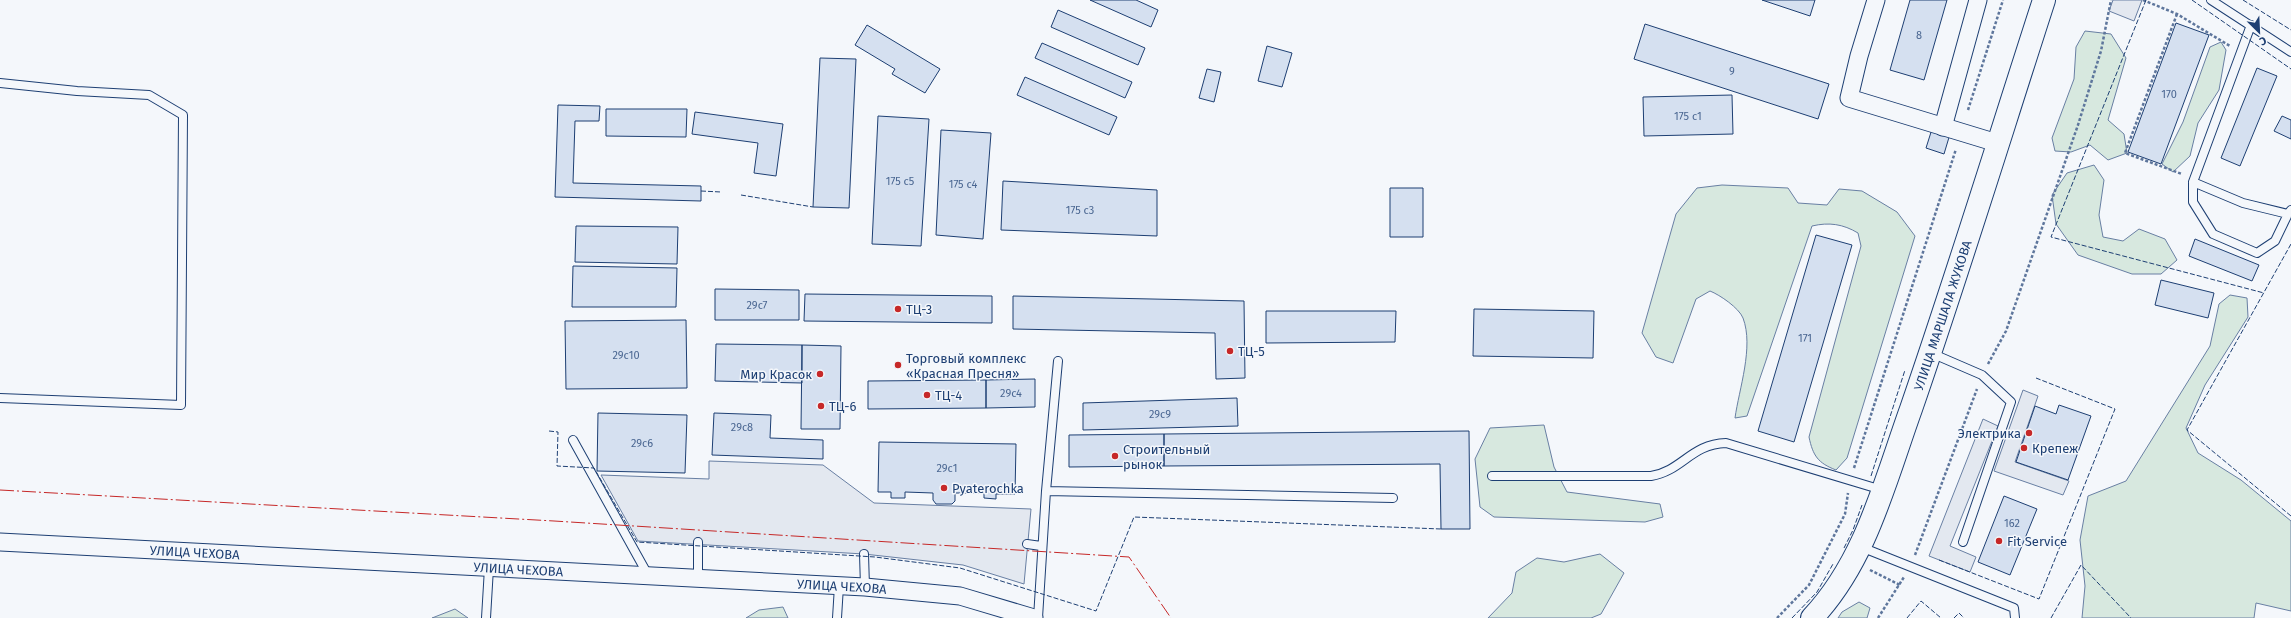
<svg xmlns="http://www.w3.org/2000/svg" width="2291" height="618" viewBox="0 0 2291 618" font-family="'Fira Sans',sans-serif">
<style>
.green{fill:#d7e8df;stroke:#687fa3}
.parking{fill:#e3e8f0;stroke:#687fa3}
.building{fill:#d5e0f0;stroke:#1d3f73}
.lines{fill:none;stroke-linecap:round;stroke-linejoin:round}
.service-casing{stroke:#1d3f73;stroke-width:10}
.minor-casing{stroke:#1d3f73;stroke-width:19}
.secondary-casing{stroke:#1d3f73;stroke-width:24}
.path{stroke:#5e769c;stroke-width:2.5;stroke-dasharray:3 2;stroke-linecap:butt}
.service{stroke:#f4f7fb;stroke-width:8}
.minor{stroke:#f4f7fb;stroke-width:17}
.secondary{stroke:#f4f7fb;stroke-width:22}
.fence{stroke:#1d3f73;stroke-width:1;stroke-dasharray:5 2;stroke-linecap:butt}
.power{stroke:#c62828;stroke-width:1;stroke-dasharray:14 3 2 3;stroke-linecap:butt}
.poi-dot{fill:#c62828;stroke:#f4f7fb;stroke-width:1.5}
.labels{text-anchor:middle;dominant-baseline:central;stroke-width:3;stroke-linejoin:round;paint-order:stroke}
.number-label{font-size:11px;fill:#4b6792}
.poi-label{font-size:13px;fill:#1d3f73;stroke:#f4f7fb;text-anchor:start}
.street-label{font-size:13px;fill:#1d3f73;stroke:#f4f7fb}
</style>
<rect width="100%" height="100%" fill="#f4f7fb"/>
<path class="green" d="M 2085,31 L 2111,34 L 2126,58 L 2108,120 L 2124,134 L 2127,153 L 2108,160 L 2090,145 L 2071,152 L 2055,151 L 2052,138 L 2074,79 L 2076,47 Z
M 2221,42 L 2226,50 L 2219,90 L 2198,123 L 2190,156 L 2173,172 L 2162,164 L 2183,122 L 2210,47 Z
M 2094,165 L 2104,180 L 2099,215 L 2103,237 L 2123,241 L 2139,229 L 2165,239 L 2177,260 L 2161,274 L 2132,274 L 2078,255 L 2056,224 L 2052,195 L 2067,173 Z
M 1722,185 L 1788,188 L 1798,203 L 1827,205 L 1839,189 L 1862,191 L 1897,212 L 1915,236 L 1847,458 L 1836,470 C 1818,463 1813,456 1809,437 L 1861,246 L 1858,233 C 1843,224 1829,222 1812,226 L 1747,416 L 1735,418 C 1739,389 1754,347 1743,318 C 1739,308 1720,295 1710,291 L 1696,299 L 1673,363 L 1656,357 L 1642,333 L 1676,214 L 1697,188 Z
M 2230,295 L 2247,298 L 2248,317 L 2205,385 L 2186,428 L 2198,453 L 2241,480 L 2291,521 L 2291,611 L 2256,603 L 2254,618 L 2082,618 L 2085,586 L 2080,540 L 2088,496 L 2126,481 L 2210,346 L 2219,304 Z
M 1544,425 L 1554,467 L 1567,492 L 1660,504 L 1663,517 L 1645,522 L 1494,517 L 1480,507 L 1475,459 L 1490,428 Z
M 1600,554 L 1624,573 L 1601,614 L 1591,618 L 1488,618 L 1512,593 L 1516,572 L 1537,558 L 1564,562 Z
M 1859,602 L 1870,608 L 1867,618 L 1838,618 L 1842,612 Z
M 783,607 L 788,618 L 746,618 L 759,610 Z
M 455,609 L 468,618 L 432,618 Z"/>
<path class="parking" d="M 2113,0 L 2142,0 L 2134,21 L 2109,11 Z
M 2023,390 L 2038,396 L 2015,462 L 2069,481 L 2063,495 L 1994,471 Z
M 1983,419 L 1998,426 L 1950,546 L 1976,557 L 1970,572 L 1929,556 Z
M 709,461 L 823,465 L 874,503 L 1031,509 L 1024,584 L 963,565 L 864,554 L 638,541 L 601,475 L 709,479 Z"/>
<path class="building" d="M 1090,0 L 1136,0 L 1158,10 L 1151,27 Z
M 1762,0 L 1815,0 L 1810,16 Z
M 1910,0 L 1947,0 L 1924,80 L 1890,70 Z
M 1058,10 L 1145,48 L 1138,65 L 1051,27 Z
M 2176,23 L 2209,35 L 2161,164 L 2128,152 Z
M 1645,24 L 1829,84 L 1818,119 L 1634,59 Z
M 867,25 L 940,69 L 925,93 L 892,74 L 895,69 L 855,45 Z
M 1042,43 L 1132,82 L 1125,98 L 1035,58 Z
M 1267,46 L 1292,53 L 1282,87 L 1258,81 Z
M 820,58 L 856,59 L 849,208 L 813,207 Z
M 2257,68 L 2277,76 L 2240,166 L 2221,158 Z
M 1207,69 L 1221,72 L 1214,102 L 1199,98 Z
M 1025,77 L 1117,117 L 1109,135 L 1017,95 Z
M 1732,95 L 1733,134 L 1644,136 L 1643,97 Z
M 558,105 L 600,106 L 599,121 L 575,121 L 573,183 L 701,186 L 701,201 L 555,197 Z
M 606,109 L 687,109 L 686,137 L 606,136 Z
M 695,112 L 783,124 L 776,176 L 754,173 L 758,143 L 692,134 Z
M 878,116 L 929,119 L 921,246 L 872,244 Z
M 2282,116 L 2291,120 L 2291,139 L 2274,131 Z
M 1932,129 L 1950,134 L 1944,154 L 1926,148 Z
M 941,130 L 991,133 L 983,239 L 936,235 Z
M 1003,181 L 1157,190 L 1157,236 L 1001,230 Z
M 1390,188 L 1423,188 L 1423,237 L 1390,237 Z
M 576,226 L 678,227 L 677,264 L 575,262 Z
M 1816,235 L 1852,245 L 1794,442 L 1758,431 Z
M 2195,239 L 2259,265 L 2252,281 L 2189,256 Z
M 573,266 L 677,268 L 676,307 L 572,307 Z
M 2161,280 L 2214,293 L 2208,318 L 2155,305 Z
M 715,289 L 799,290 L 799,320 L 715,320 Z
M 805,294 L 992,296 L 992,323 L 804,321 Z
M 1013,296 L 1244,301 L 1245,378 L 1216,379 L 1215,333 L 1013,329 Z
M 1474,309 L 1594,311 L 1593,358 L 1473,356 Z
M 1266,311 L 1396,311 L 1395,342 L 1266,343 Z
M 686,320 L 687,388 L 566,389 L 565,321 Z
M 716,344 L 802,345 L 802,383 L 715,381 Z
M 802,345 L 841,346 L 840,429 L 801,429 Z
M 1035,379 L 1035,407 L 986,408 L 986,380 Z
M 986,380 L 986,408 L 868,409 L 868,381 Z
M 1237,398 L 1238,426 L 1083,430 L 1083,403 Z
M 2059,405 L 2091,416 L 2068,480 L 2016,462 L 2035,406 L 2056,414 Z
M 598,413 L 687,415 L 685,473 L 597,471 Z
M 714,413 L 771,415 L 770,438 L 823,440 L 823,459 L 712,455 Z
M 1469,431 L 1470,529 L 1441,529 L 1440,464 L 1164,466 L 1164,434 Z
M 1164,434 L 1164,466 L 1069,467 L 1069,435 Z
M 879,442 L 1016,444 L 1015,494 L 996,494 L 996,499 L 984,498 L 984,493 L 955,493 L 955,501 L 952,504 L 936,504 L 933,500 L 933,493 L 905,492 L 905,498 L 891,498 L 891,492 L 878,492 Z
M 2004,496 L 2037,509 L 2010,575 L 1978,562 Z"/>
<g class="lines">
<g class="service-casing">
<path id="service" d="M 2211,0 L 2291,52
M 2251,25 L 2193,182 L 2243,203 L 2288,214 L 2291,210
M 0,83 L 77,91 L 149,95 L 183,115 L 181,405 L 0,398
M 2193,182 L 2193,202 L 2213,234 L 2257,253 L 2275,241 L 2288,214
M 1931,353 L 1982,375 L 2011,402 L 1963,542
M 573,440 L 648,575
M 1492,476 L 1651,476 C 1682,471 1691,444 1726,443 L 1882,490
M 1046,491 L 1058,361
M 1027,544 L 1041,546
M 1861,547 L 2014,608 L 2015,618
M 864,554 L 865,587
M 698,578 L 698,542
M 486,618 L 489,568
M 837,618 L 839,586
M 1038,618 L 1046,491 L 1393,498"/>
</g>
<g class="minor-casing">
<g id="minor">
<path d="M 1876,0 L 1859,56 L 1849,98 L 1997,143"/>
<path d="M 1943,127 L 1978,0"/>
<path id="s1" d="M 0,542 L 865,587 L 960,596 L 1034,618"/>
</g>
</g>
<g class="secondary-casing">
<g id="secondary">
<path id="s2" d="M 1812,618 C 1866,561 1885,481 1911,409 C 1958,273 2000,136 2044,0"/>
</g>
</g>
<path class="path" d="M 2143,0 L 2177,14 L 2230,46
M 2177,14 L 2125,153 L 2182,174
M 1968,110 L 2003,0
M 1988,364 L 2006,331 L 2078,125 L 2101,51 L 2111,0
M 1854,468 L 1956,149
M 1915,555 L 1977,389
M 1870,570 L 1900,585
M 1777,618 L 1809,585 L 1845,514 L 1848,493
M 1878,618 L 1904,577"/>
<use href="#service" class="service"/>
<use href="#minor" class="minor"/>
<use href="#secondary" class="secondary"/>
<path class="fence" d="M 2146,0 L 2051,237 L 2264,293
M 2192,0 L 2291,69
M 2243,0 L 2291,30
M 701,191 L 721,192
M 741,195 L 813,207
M 2291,244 L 2187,430 L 2291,516
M 549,431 L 558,432 L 557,466 L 594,468 L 637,542 L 875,557 L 960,568 L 1096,611 L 1134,517 L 1441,529
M 1871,476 L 1905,370
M 1844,548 L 1853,530 L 1862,505
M 1939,560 L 2039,599 L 2115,409 L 2036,378
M 1792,618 L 1817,592 L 1833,564
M 1907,618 L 1921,601 L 1941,618
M 1954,618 L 1959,613 L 1964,618
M 2051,618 L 2081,565 L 2131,618"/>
<path class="power" d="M 0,490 L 554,521 L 1129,557 L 1171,618"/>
</g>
<g class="poi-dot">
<circle cx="898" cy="309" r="4"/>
<circle cx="1230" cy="351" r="4"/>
<circle cx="898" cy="365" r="4"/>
<circle cx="820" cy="374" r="4"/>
<circle cx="927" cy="395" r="4"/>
<circle cx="821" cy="406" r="4"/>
<circle cx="2029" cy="433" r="4"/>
<circle cx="2024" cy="448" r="4"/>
<circle cx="1115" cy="456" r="4"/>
<circle cx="944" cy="488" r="4"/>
<circle cx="1999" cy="541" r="4"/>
</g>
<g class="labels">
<g class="number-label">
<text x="1919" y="35">8</text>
<text x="1732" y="71">9</text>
<text x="2169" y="94">170</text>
<text x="1688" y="116">175 с1</text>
<text x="900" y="181">175 с5</text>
<text x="963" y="184">175 с4</text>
<text x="1080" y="210">175 с3</text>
<text x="757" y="305">29с7</text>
<text x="1805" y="338">171</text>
<text x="626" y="355">29с10</text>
<text x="1011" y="393">29с4</text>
<text x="1160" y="414">29с9</text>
<text x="742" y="427">29с8</text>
<text x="642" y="443">29с6</text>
<text x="947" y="468">29с1</text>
<text x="2012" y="523">162</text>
</g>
<g class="poi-label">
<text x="906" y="309">ТЦ-3</text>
<text x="1238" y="351">ТЦ-5</text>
<text x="906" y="358">Торговый комплекс<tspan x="906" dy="15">«Красная Пресня»</tspan></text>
<text x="812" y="374" text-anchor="end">Мир Красок</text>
<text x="935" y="395">ТЦ-4</text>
<text x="829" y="406">ТЦ-6</text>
<text x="2021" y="433" text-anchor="end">Электрика</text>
<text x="2032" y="448">Крепеж</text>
<text x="1123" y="449">Строительный<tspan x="1123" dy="15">рынок</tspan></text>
<text x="952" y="488">Pyaterochka</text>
<text x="2007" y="541">Fit Service</text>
</g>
<g class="street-label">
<text stroke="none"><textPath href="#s2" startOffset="332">УЛИЦА МАРШАЛА ЖУКОВА</textPath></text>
<text stroke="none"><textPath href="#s1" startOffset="195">УЛИЦА ЧЕХОВА</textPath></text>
<text stroke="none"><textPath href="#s1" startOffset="519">УЛИЦА ЧЕХОВА</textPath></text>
<text stroke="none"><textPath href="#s1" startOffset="843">УЛИЦА ЧЕХОВА</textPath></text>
</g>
</g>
<g transform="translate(2259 32) rotate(156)" stroke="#f4f7fb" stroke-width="3" paint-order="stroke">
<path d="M0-3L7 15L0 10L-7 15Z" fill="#1d3f73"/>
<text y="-6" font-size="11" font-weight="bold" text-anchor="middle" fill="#1d3f73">С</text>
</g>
</svg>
